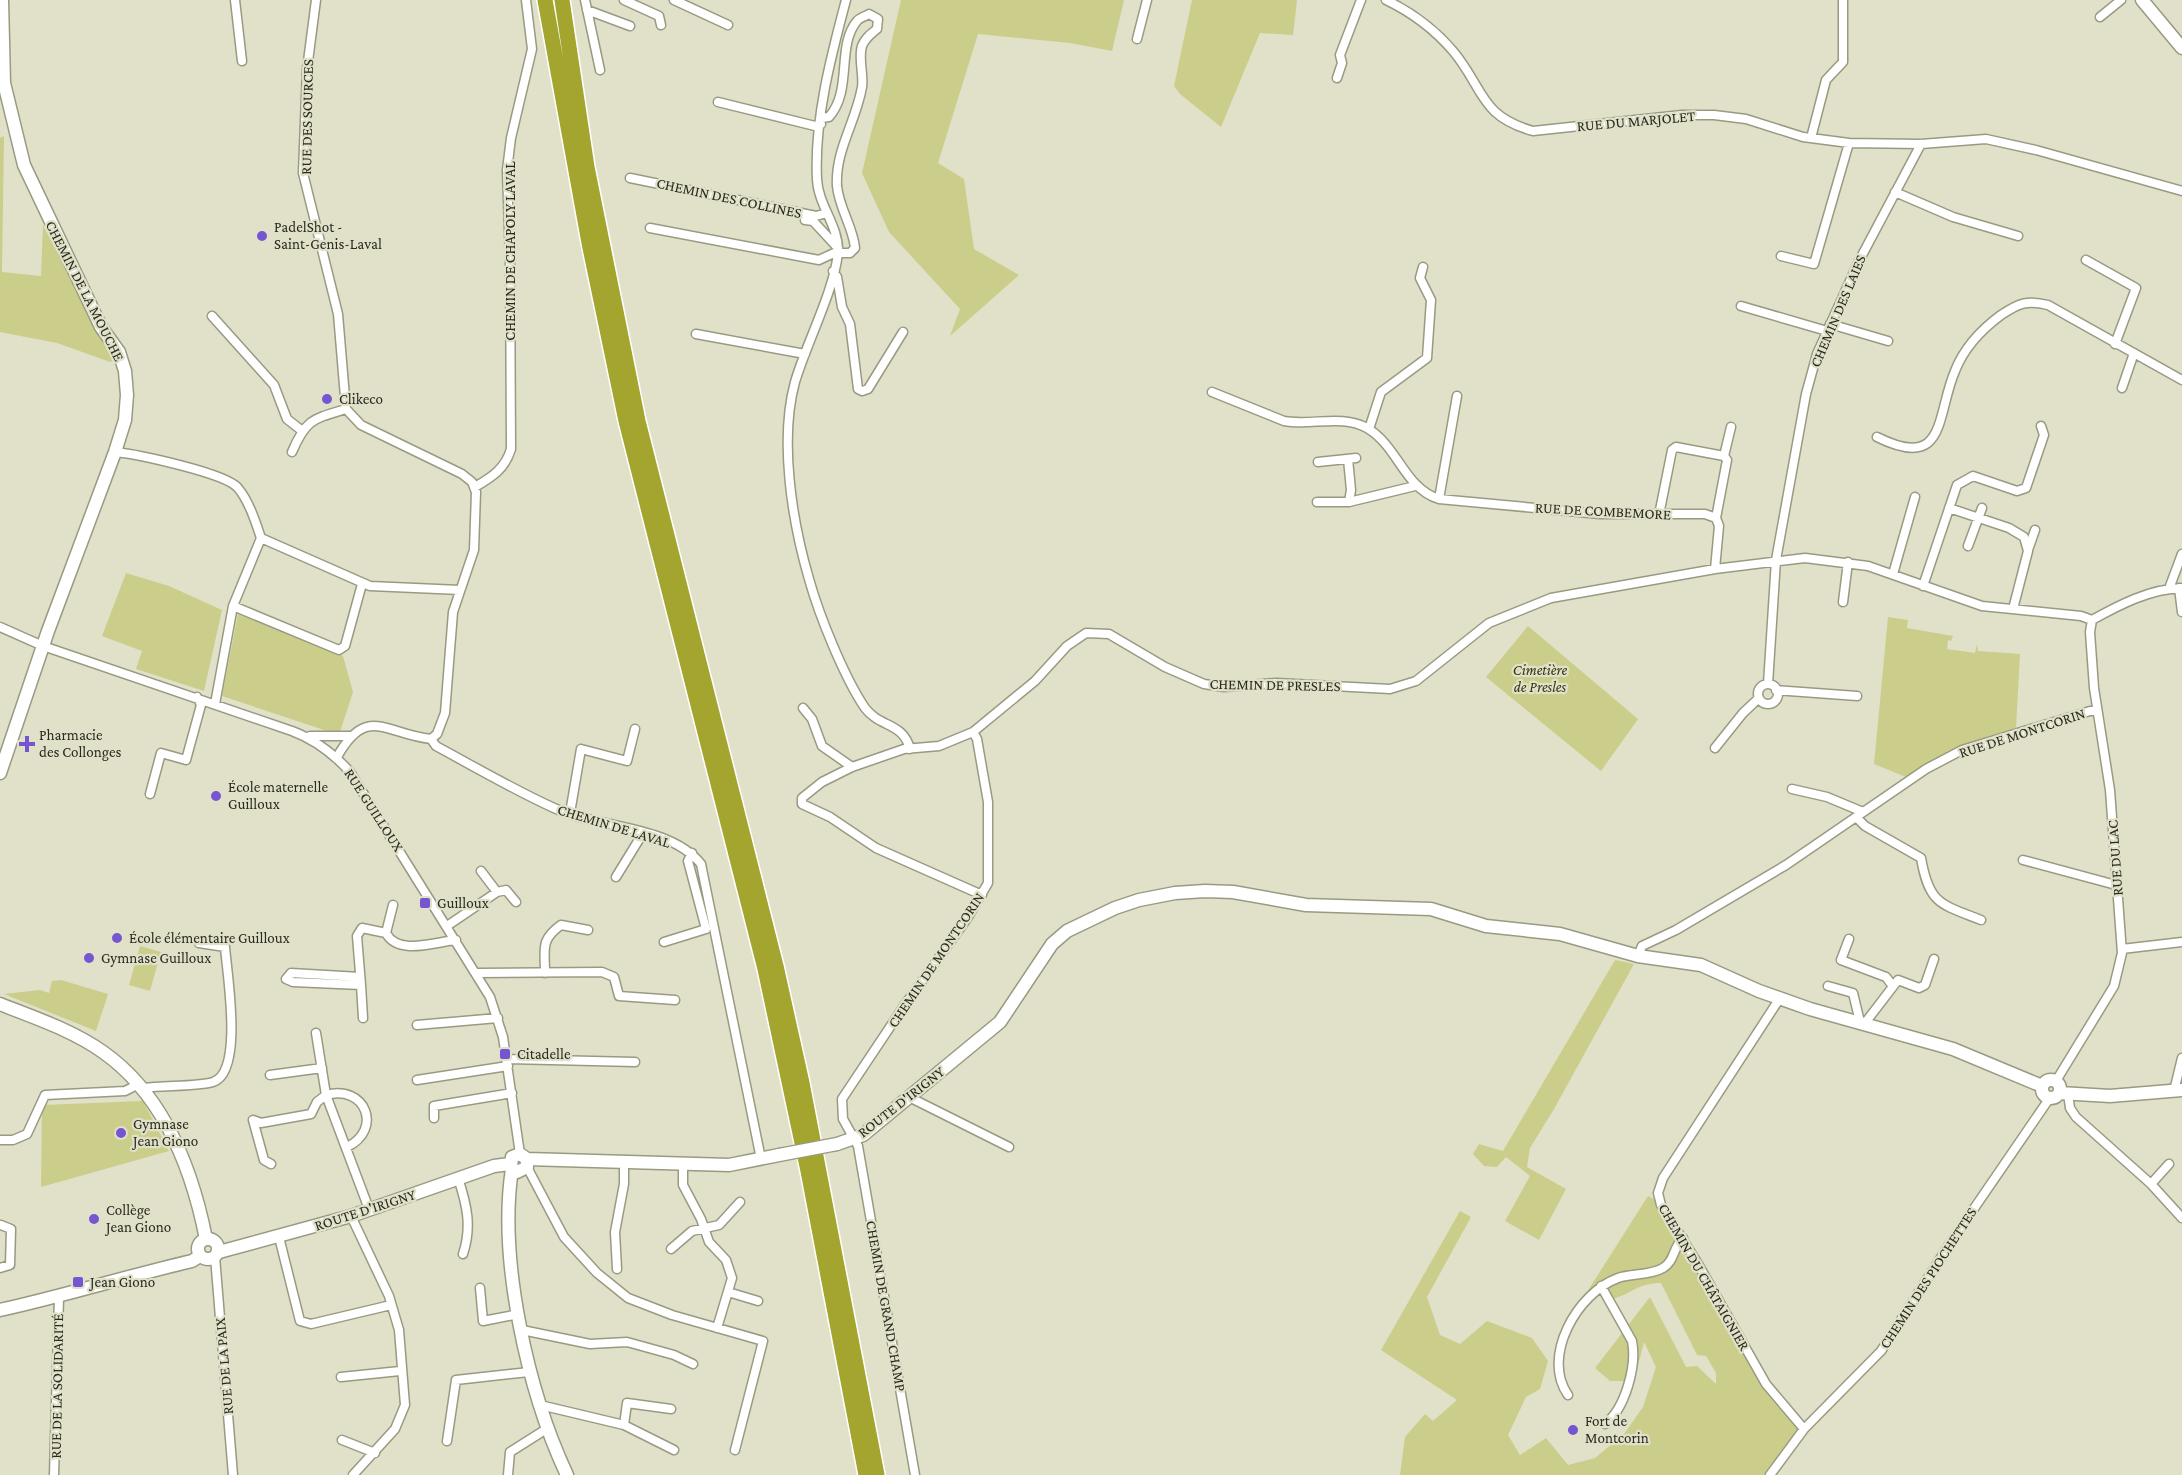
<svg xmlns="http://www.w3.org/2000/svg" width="2182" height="1475" viewBox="0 0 2182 1475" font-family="'Crimson Pro',serif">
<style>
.green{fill:#cbce8a}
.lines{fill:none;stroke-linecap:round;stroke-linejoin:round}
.street-casing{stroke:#999a82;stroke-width:11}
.secondary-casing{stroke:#999a82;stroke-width:15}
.highway-casing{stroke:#fff;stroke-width:18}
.street{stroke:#fff;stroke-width:8}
.secondary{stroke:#fff;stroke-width:12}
.highway{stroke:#a3a52e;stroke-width:15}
.secondary-bridge-casing{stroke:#999a82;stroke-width:15;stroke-linecap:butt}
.secondary-bridge{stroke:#fff;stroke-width:12}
.poi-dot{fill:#7656d0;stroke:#e0e1c8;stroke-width:2}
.labels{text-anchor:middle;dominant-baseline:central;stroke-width:4.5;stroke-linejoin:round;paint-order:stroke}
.street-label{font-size:15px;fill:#28291f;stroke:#e0e1c8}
.poi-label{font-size:15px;fill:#28291f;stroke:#e0e1c8;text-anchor:start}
.park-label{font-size:15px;font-style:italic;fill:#33340f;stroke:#e0e1c8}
</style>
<rect width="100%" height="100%" fill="#e0e1c8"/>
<path class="green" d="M 901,0 L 1124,0 L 1112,51 L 1070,43 L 978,34 L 938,163 L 964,179 L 974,249 L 1019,275 L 950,336 L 960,309 L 889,232 L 862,173 Z
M 1192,0 L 1297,0 L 1293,35 L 1260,33 L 1221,127 L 1180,94 L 1174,86 Z
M 4,136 L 2,272 L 41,276 L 43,225 L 114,360 L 110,362 L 57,343 L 0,332 L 0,138 Z
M 126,573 L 169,586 L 222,610 L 204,691 L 136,669 L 142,651 L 102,636 Z
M 238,614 L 343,656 L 353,692 L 339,735 L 222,696 Z
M 1888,617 L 1908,620 L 1907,628 L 1953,636 L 1951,641 L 1948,640 L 1947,649 L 1975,653 L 1977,644 L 1978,651 L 2020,654 L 2016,728 C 1973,740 1943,751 1906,777 L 1874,764 Z
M 1528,626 L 1638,719 L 1601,771 L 1486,677 Z
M 140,946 L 161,952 L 150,991 L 129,985 Z
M 1615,960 L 1634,964 L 1554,1109 L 1530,1148 L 1527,1167 L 1566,1189 L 1539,1240 L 1505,1221 L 1530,1176 L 1506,1157 L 1497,1167 L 1484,1166 L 1473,1154 L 1479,1144 L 1503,1151 Z
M 61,980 L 108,994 L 96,1031 L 4,994 L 40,990 L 49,993 L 52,981 Z
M 143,1101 L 169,1151 L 41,1187 L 42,1105 Z
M 1648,1196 L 1654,1199 L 1762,1385 L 1799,1430 L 1767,1475 L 1400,1475 L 1405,1437 L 1425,1414 L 1433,1421 L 1457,1400 L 1381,1350 L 1460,1211 L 1471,1217 L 1427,1297 L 1440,1335 L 1460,1344 L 1487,1321 L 1532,1338 L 1548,1361 L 1540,1389 L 1526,1397 L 1508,1435 L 1520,1455 L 1546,1438 L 1568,1465 L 1595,1458 L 1624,1434 L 1643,1407 L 1656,1367 L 1644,1342 L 1634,1381 L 1610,1381 L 1595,1368 L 1650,1297 L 1686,1367 L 1697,1366 L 1716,1384 L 1716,1373 L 1706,1356 L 1697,1355 L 1661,1283 C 1638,1283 1633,1293 1613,1299 L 1601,1283 L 1582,1300 Z"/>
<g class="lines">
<g class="street-casing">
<path id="street" d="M 235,0 L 242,61
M 316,0 L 307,69 L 303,173 L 338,314 L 346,409 L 361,425 L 462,474 L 472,482 L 476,492 L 474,550 L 453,612 L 445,713 L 437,734 L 431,739
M 585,0 L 600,70
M 624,0 L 659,16 L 661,25
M 674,0 L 728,25
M 846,0 C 831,56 814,121 817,179 C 818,205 839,226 838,252 C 835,289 806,344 795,382 C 779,440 792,521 809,579 C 819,615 844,677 865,708 C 880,728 903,722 910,749
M 1386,0 C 1411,12 1435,30 1453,51 C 1484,88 1479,116 1533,131 L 1682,115 L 1714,115 L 1746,119 L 1803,137 L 1849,143 L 1921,144 L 1986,139 L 2036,150 L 2182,191
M 587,10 L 630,26
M 2100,17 L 2121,0
M 1137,39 L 1147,0
M 1337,78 L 1342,63 L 1340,55 L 1361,0
M 718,102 L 815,126 L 821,124
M 1811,138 L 1826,80 L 1843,62 L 1843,0
M 630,178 L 816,216 L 827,213
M 1895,192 L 1953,217 L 2018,236
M 805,220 L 813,221 L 838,248
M 650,228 L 819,260 L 834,253 L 850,253 L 855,248 C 853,227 839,208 837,186 C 835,150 856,122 862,87 C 864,74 858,58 862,46 C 865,38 871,34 877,29 L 878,19 L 869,14 C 866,16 859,18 857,21 C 836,46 853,90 829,117 L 822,118
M 1781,256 L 1814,264 L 1849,143
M 2086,260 L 2136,288 L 2115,344
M 833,271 L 837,277 L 842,307 L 850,324 L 858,389 L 862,391 L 868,389 L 903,332
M 1741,306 L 1827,331
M 212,316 L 274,385 L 287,419 L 301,430
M 1830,324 L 1888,341
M 696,334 L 805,354
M 2122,388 L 2134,353
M 1212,392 L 1284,421 C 1311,426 1342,414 1367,428 C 1398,446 1404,488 1439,499 L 1600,514 L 1705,514 L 1716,518 L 1719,526 L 1715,569
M 1369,429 L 1381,392 L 1427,358 L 1431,300 L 1420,278 L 1423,267
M 1877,437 C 1947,472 1936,415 1955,371 C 1964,348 1982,329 2001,315 C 2019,303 2027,300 2048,305 L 2182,380
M 115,452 C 136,454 226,473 238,488 C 249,501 256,523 261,538 L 370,586 L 460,590
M 292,452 C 306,419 313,419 346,409
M 1724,456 L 1731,427
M 1348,459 L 1351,490 L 1349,502
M 1318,462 L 1356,458
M 475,487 C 492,477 505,469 511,449 L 510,262 L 507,170 L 511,138 L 532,49 L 526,0
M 1439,499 L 1457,396
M 1317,502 L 1349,502 L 1415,486
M 1949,508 L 2009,528 L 2024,537 L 2028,551 L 2013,609
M 1659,515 L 1672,450 L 1676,447 L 1724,456 L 1727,460 L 1716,518
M 1968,546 L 1982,508
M 2028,550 L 2035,530
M 1893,574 L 1915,497
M 1923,586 L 1957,485 L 1973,476 L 2017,491 L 2026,488 L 2044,435 L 2041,426
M 2170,586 L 2182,554
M 2179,588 L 2182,612
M 1843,602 L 1848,562
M 233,606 L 339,650 L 345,646 L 362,584
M 2092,620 C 2121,604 2150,589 2182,588
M 0,627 L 43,646 L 292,731 C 316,740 333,753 350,772 L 490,997 L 503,1037 L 520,1154
M 1768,684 L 1776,560 L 1806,394 L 1817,354 L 1859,261 L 1921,144
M1758 694a10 10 0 1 1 20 0a10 10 0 1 1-20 0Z
M 1776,690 L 1857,696
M 215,704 L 233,606 L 261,538
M 803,708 L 812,719 L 822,746 L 852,767
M 310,736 L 351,736
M 1715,748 L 1743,713 L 1759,698
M 337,757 C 367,704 385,734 431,739 L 436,746 C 475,767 514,790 554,808 C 597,828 670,825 701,864 L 761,1159
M 1792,789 L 1827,797 L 1863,812
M 150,794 L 161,753 L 186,760 L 201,705 L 197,697
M 570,813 L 581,749 L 627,761 L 635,729
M 1856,817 L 1865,826 L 1921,858 C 1929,904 1940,904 1981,920
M 2023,860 L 2116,885
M 481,871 L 497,892
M 616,877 L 643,833
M 982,895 L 876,848 L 830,817 L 802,804 L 802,798 L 822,782 L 852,767 L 904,749 L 939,746 L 973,732 L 1035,681 L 1067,646 L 1086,633 L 1109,634 L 1165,667 L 1204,684 L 1224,687 L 1276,683 L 1390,689 L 1416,681 L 1489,623 L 1551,598 L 1715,569 L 1805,558 L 1868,566 L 1982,606 L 2081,616 L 2092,620
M 447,926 L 497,892 L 506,890 L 516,902
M 386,933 L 393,905
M 1849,939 L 1841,960 L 1886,977 L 1892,985
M 664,942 L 706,929 L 688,861 L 692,853
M 2122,949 L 2182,942
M 1638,956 L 1642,946 L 1676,930 L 1786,865 L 1926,769 L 1962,750 L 2090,711 L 2097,711
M 477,973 L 602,972 L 614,977 L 619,996 L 675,1000
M 545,973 C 545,949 540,940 561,925 L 588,930
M 360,977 L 291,973 L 286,979 L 293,982 L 361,985 L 357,936 L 362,928 L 386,933 C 398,956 435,942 456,940
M 361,985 L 363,1018
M 1828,986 L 1853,993 L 1860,1022
M 1780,998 L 1663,1178 L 1658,1193 L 1661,1205 L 1698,1264 L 1766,1384 L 1804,1429
M 1865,1023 L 1898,980 L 1919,988 L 1925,985 L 1934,959
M 417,1025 L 498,1018
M 316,1033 L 326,1095 C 366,1084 383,1130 347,1147
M 507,1059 L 635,1062
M 270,1075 L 322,1068
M 417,1080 L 508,1066
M 2056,1081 L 2114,986 L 2122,953 L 2110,790 L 2094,688 L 2090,632 L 2092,620
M 144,1088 C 163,1085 196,1087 213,1082 C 244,1072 227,974 225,947 L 199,943
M 2174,1091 L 2182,1058
M 2068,1094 L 2070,1108 L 2076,1117 L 2151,1184 L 2182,1218
M 909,1097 L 1009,1147
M 434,1118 L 434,1106 L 512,1093
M 0,1140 L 13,1140 L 27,1134 L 45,1095 L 125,1091 L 139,1084
M 271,1164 L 264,1160 L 253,1120 L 261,1123 L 311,1114 L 317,1102 L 326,1095 L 369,1209
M 683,1164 L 683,1185 L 701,1219 L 709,1242 L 726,1260 L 732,1278 L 717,1328
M 527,1167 L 564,1237 L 597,1273 L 628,1298 L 672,1315 L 763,1341 L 735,1450
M 458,1178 C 467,1205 472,1227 463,1254
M 2151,1184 L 2169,1164
M 351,1216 L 389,1296 L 399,1330 L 405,1405 L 395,1429 L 353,1475
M 279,1237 L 300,1321 L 311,1324 L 391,1305
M 671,1249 L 692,1231 L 719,1225 L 740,1202
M 215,1257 L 233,1475
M 0,1268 L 10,1265 L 11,1229 L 1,1225
M 617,1269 L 615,1232 L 624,1184 L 624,1162
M 1601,1286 L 1632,1341 C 1637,1366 1625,1409 1605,1424
M 480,1288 L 483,1321 L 519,1314
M 728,1292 L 758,1301
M 522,1330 L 590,1344 L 627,1342 L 674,1355 L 693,1364
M 341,1377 L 400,1371
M 1568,1395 C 1541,1357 1577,1293 1618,1278 C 1632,1273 1649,1276 1663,1268 C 1675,1261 1673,1247 1683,1238
M 540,1405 L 624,1425 L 674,1450
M 624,1425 L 627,1403 L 671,1409
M 342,1440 L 375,1453
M 447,1441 L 456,1380 L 529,1372
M 54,1475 L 59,1297
M 508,1475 L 510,1452 L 548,1428
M 915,1475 L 858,1146 L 843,1119 L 842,1099 L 904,1006 L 968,917 L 988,883 L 988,802 L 977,739 L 973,732
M 1770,1475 L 1804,1429 L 1881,1351 L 1949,1245 L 2049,1099"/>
</g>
<g class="secondary-casing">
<path id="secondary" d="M 2142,0 L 2182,48
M 0,773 L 48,631 L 115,452 L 125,420 L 127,395 L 125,371 L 119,352 L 101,327 L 24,165 L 4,83 L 2,0
M 0,1004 C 35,1018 72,1030 103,1052 C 164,1095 192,1168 206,1239
M2042 1089a9 9 0 1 1 18 0a9 9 0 1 1-18 0Z
M 2060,1093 L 2110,1096 L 2182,1090
M 837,1144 L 863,1135 L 1000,1022 L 1052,944 L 1067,931 L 1115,908 L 1139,900 L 1175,893 L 1205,891 L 1233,892 L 1306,905 L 1431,909 L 1486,926 L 1560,934 L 1638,956 L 1701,965 L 1759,991 L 1810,1009 L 1953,1049 L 2042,1086
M 527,1159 L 527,1167 L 517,1172 L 511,1167 L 512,1157 L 520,1154 L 527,1159 L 729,1165 L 779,1155
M 512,1169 C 498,1260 528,1392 567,1475
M198 1249a10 10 0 1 1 20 0a10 10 0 1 1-20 0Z
M 219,1252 L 351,1216 L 494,1166 L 510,1164
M 0,1310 C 64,1296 127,1276 192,1261 L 200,1256"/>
</g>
<g class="highway-casing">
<path id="highway" d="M 545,0 L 589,243 L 626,421 L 765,969 L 808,1171 L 866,1475
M 562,0 L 587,167 L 638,421 L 776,966 L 802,1083 L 877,1475"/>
</g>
<use href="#street" class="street"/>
<use href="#secondary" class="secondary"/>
<use href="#highway" class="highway"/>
<g class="secondary-bridge-casing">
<path id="secondary-bridge" d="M 779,1155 L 837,1144"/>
</g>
<use href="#secondary-bridge" class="secondary-bridge"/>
</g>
<g class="poi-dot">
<circle cx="262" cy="236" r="6"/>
<circle cx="327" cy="399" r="6"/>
<path d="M24 735h6v6h6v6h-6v6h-6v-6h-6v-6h6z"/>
<circle cx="216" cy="796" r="6"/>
<rect x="419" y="897" width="12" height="12" rx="3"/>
<circle cx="117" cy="938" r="6"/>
<circle cx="89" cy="958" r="6"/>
<rect x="499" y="1048" width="12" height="12" rx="3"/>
<circle cx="121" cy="1133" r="6"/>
<circle cx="94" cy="1219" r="6"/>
<rect x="72" y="1276" width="12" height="12" rx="3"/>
<circle cx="1573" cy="1430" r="6"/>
</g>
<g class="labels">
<g class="street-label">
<text transform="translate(307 117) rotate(-89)">RUE DES SOURCES</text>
<text transform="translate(1636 121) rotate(-5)">RUE DU MARJOLET</text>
<text transform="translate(729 198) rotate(12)">CHEMIN DES COLLINES</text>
<text transform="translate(510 251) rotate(-90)">CHEMIN DE CHAPOLY LAVAL</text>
<text transform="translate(85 291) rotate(63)">CHEMIN DE LA MOUCHE</text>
<text transform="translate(1838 311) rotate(-67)">CHEMIN DES LAIES</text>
<text transform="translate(1603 511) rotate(3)">RUE DE COMBEMORE</text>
<text transform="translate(1275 685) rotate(1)">CHEMIN DE PRESLES</text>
<text transform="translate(2022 733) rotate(-18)">RUE DE MONTCORIN</text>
<text transform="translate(374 810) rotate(57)">RUE GUILLOUX</text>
<text transform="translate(614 826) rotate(17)">CHEMIN DE LAVAL</text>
<text transform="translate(2115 858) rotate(-94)">RUE DU LAC</text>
<text transform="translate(936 960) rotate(-56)">CHEMIN DE MONTCORIN</text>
<text transform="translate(901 1102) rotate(-38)">ROUTE D'IRIGNY</text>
<text transform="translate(365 1210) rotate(-18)">ROUTE D'IRIGNY</text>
<text transform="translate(1704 1277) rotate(60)">CHEMIN DU CHÂTAIGNIER</text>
<text transform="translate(1928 1278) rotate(-57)">CHEMIN DES PIOCHETTES</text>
<text transform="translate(886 1306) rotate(80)">CHEMIN DE GRAND CHAMP</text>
<text transform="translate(224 1366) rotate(-95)">RUE DE LA PAIX</text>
<text transform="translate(57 1386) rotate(-89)">RUE DE LA SOLIDARITÉ</text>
</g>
<g class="poi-label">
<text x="274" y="227">PadelShot -<tspan x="274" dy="17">Saint-Genis-Laval</tspan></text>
<text x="339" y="399">Clikeco</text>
<text x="39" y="735">Pharmacie<tspan x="39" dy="17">des Collonges</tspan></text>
<text x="228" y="787">École maternelle<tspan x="228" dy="17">Guilloux</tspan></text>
<text x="437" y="903">Guilloux</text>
<text x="129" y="938">École élémentaire Guilloux</text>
<text x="101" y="958">Gymnase Guilloux</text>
<text x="517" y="1054">Citadelle</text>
<text x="133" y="1124">Gymnase<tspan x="133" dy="17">Jean Giono</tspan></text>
<text x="106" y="1210">Collège<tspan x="106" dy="17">Jean Giono</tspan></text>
<text x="90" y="1282">Jean Giono</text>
<text x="1585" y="1421">Fort de<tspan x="1585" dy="17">Montcorin</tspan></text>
</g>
<g class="park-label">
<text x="1540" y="670">Cimetière<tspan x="1540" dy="17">de Presles</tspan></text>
</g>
</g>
</svg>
